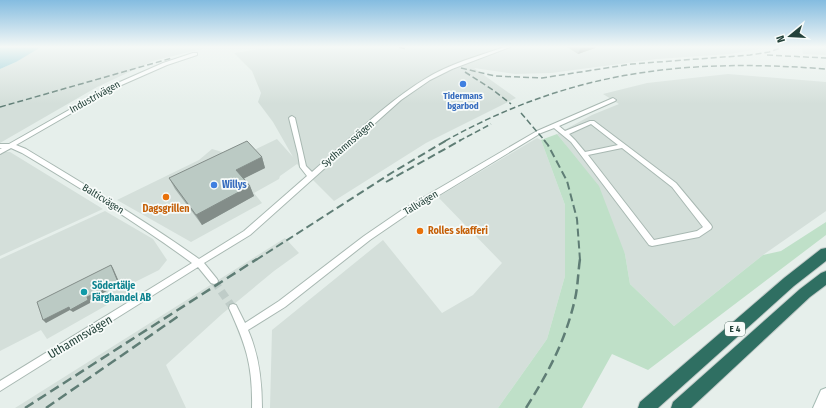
<svg xmlns="http://www.w3.org/2000/svg" width="826" height="408" viewBox="0 0 826 408" font-family="'Fira Sans Condensed',sans-serif">
<style>
.built{fill:#d4dfda}
.green{fill:#bfe0c8}
.water{fill:#8ec9d4}
.lines{fill:none;stroke-linecap:round;stroke-linejoin:round}
.street-tunnel{stroke:#bfccc8;stroke-width:8;stroke-dasharray:8 4.5;stroke-linecap:butt}
.street-casing{stroke:#a8b8b2;stroke-width:2}
.secondary-casing{stroke:#a4bbb3;stroke-width:2}
.highway-casing{stroke:#c2cac8;stroke-width:2}
.street{fill:#fff;fill-rule:evenodd}
.secondary{fill:#fff;fill-rule:evenodd}
.highway{fill:#2f6f62;fill-rule:evenodd}
.rail-far2{stroke:#5f7d75;stroke-width:1.5;stroke-dasharray:6 3;stroke-linecap:butt}
.rail-far1{stroke:#5f7d75;stroke-width:2;stroke-dasharray:8 4;stroke-linecap:butt}
.rail{stroke:#5f7d75;stroke-width:2.5;stroke-dasharray:10 5;stroke-linecap:butt}
.wall{fill:#a1aea9}
.shaded-wall{fill:#838d89}
.building{fill:#bbcac4;stroke:#838d89}
.shop-dot{fill:#3f7fe0;stroke:#f7fbf9;stroke-width:1.5}
.food-dot{fill:#e8710a;stroke:#f7fbf9;stroke-width:1.5}
.culture-dot{fill:#0f9aa8;stroke:#f7fbf9;stroke-width:1.5}
.labels{text-anchor:middle;dominant-baseline:central;stroke-width:3.5;stroke-linejoin:round;paint-order:stroke}
.far-shop-label{font-size:9px;font-weight:bold;fill:#366cbe;stroke:#f7fbf9}
.shield{fill:#f7fbf9;stroke:#637a73;stroke-width:1}
.shield-label{font-size:9px;font-weight:bold;fill:#24423a}
.street-label{font-size:10px;fill:#24423a;stroke:#f7fbf9}
.shop-label{font-size:10px;font-weight:bold;fill:#366cbe;stroke:#f7fbf9;text-anchor:start}
.food-label{font-size:10px;font-weight:bold;fill:#c56008;stroke:#f7fbf9}
.culture-label{font-size:10px;font-weight:bold;fill:#0d838f;stroke:#f7fbf9;text-anchor:start}
.near-street-label{font-size:12px;fill:#24423a;stroke:#f7fbf9}
</style>
<rect width="100%" height="100%" fill="#e6efeb"/>
<path class="built" d="M 38,47 L 209,47 L 153,61 L 97,87 L 0,143 L 0,69 L 16,62 Z
M 274,47 L 770,47 L 730,54 L 657,59 L 551,73 L 515,74 L 474,68 L 516,98 L 426,143 L 334,201 L 297,164 L 280,176 L 279,179 L 254,193 L 262,203 L 191,242 L 117,200 L 199,160 L 212,149 L 239,157 L 277,139 L 293,157 L 273,122 L 258,102 L 261,93 L 252,71 L 234,53 Z
M 802,47 L 826,47 L 826,55 L 803,54 Z
M 728,74 L 826,82 L 826,211 L 763,255 L 674,326 L 630,284 L 625,254 L 565,144 L 557,134 L 592,115 L 619,104 L 603,94 L 647,83 Z
M 537,138 L 541,140 L 565,205 L 565,276 L 547,339 L 498,408 L 270,408 L 272,330 L 383,240 L 442,313 L 473,295 L 502,263 L 438,197 Z
M 0,152 L 10,152 L 103,209 L 0,256 Z
M 105,211 L 153,239 L 167,260 L 159,270 L 131,284 L 130,292 L 47,339 L 41,330 L 0,351 L 0,259 Z
M 285,238 L 299,253 L 274,271 L 222,314 L 166,365 L 186,408 L 15,408 Z"/>
<path class="green" d="M 557,134 L 599,186 L 625,254 L 630,284 L 674,326 L 763,255 L 781,251 L 826,222 L 826,235 L 648,370 L 612,354 L 582,408 L 498,408 L 547,339 L 565,276 L 565,205 L 541,140 Z"/>
<path class="water" d="M 0,47 L 41,47 L 16,62 L 0,69 Z"/>
<g class="lines">
<path class="street-tunnel" d="M 214,281 L 233,308"/>
<g class="street-casing">
<path id="street" d="M 505,47 L 510,47 L 452,69 L 430,80 L 401,100 L 250,235 L 204,263 L 217,279 L 218,281 L 217,283 L 214,284 L 211,283 L 198,267 L 0,391 L 0,381 L 192,263 C 138,223 80,188 22,153 L 11,148 L 0,154 L 0,149 L 2,148 L 0,148 L 0,144 L 9,144 L 113,85 L 163,63 L 193,53 L 197,53 L 197,55 L 167,65 L 117,87 L 16,145 L 26,149 C 85,185 143,219 199,259 L 244,231 L 307,176 L 300,167 L 298,154 L 289,118 L 290,117 L 292,116 L 295,118 L 306,166 L 312,172 C 348,141 384,104 425,79 C 449,64 478,56 505,47 Z
M 613,98 L 616,100 L 615,101 L 559,126 L 565,131 L 590,121 L 594,121 L 676,183 L 711,225 L 712,227 L 711,229 L 699,237 L 652,246 L 649,245 L 571,142 L 554,128 L 541,133 L 408,214 L 370,240 L 285,307 L 248,330 C 259,355 262,381 262,408 L 252,408 C 253,366 246,345 229,308 L 230,305 L 233,304 L 236,305 L 245,323 L 279,301 L 364,236 L 402,210 L 537,131 ZM 591,124 L 618,145 L 585,152 L 575,140 L 569,134 ZM 622,148 L 672,187 L 703,227 L 697,231 L 654,240 L 588,155 Z"/>
</g>
<g class="secondary-casing">
<path id="secondary" d="M 826,388 L 826,408 L 813,408 L 821,390 Z"/>
</g>
<g class="highway-casing">
<path id="highway" d="M 826,248 L 826,261 L 794,286 L 658,408 L 638,408 L 640,402 L 784,278 L 821,249 Z
M 826,271 L 826,285 L 810,297 L 691,408 L 671,408 L 673,402 L 800,289 L 821,273 Z"/>
</g>
<use href="#street" class="street"/>
<use href="#secondary" class="secondary"/>
<use href="#highway" class="highway"/>
<path class="rail-far2" d="M 399,47 L 406,49
M 767,55 L 826,58
M 461,68 L 495,76 L 542,78 L 632,64 L 750,55 L 769,52 L 783,47
M 465,72 L 493,90 L 511,104
M 0,107 L 172,58
M 521,113 L 545,141
M 445,141 C 571,71 684,58 826,69
M 459,141 L 491,124"/>
<path class="rail-far1" d="M 544,140 L 548,145 L 567,181 L 577,219 L 580,260
M 386,182 L 461,140
M 256,260 L 393,172 L 447,140"/>
<path class="rail" d="M 25,408 L 257,259
M 46,408 L 180,315
M 526,408 C 549,371 565,342 575,299 C 578,286 578,272 580,259"/>
</g>
<path class="wall" d="M 567,47 L 596,47 L 595,48 L 578,54 Z
M 262,157 L 265,168 L 244,178 L 250,186 L 254,196 L 202,225 L 175,189 L 169,178 Z"/>
<path class="shaded-wall" d="M 581,47 L 596,47 L 595,48 L 578,54 Z
M 262,157 L 265,168 L 241,180 L 236,170 Z
M 250,186 L 254,196 L 202,225 L 196,215 Z
M 111,265 L 113,268 L 120,284 L 90,300 L 90,303 L 73,312 L 70,310 L 46,323 L 43,320 L 87,297 Z"/>
<path class="building" d="M 247,141 L 262,157 L 236,170 L 250,186 L 196,215 L 169,178 Z
M 111,265 L 118,282 L 87,297 L 88,300 L 70,310 L 69,307 L 43,320 L 37,302 Z"/>
<linearGradient id="sky" x2="0" y2="1"><stop stop-color="#84bce0"/><stop offset="0.45" stop-color="#f4f8f6"/><stop offset="1" stop-color="#f4f8f6" stop-opacity="0"/></linearGradient>
<rect width="826" height="104" fill="url(#sky)"/>
<g class="shop-dot">
<circle cx="463" cy="84" r="4"/>
<circle cx="214" cy="185" r="4"/>
</g>
<g class="food-dot">
<circle cx="166" cy="197" r="4"/>
<circle cx="420" cy="231" r="4"/>
</g>
<circle class="culture-dot" cx="84" cy="292" r="4"/>
<g class="labels">
<g class="far-shop-label">
<text x="463" y="96">Tidermans<tspan x="463" dy="10">bgarbod</tspan></text>
</g>
<rect class="shield" x="725" y="322" width="20" height="14" rx="3"/>
<g class="shield-label">
<text x="735" y="329">E 4</text>
</g>
<g class="street-label">
<text transform="translate(95 97) rotate(-29)">Industrivägen</text>
<text transform="translate(348 144) rotate(-41)">Sydhamnsvägen</text>
<text transform="translate(103 199) rotate(32)">Balticvägen</text>
<text transform="translate(421 203) rotate(-31)">Tallvägen</text>
</g>
<g class="shop-label">
<text x="222" y="185">Willys</text>
</g>
<g class="food-label">
<text x="166" y="209">Dagsgrillen</text>
<text x="428" y="231" text-anchor="start">Rolles skafferi</text>
</g>
<g class="culture-label">
<text x="92" y="286">Södertälje<tspan x="92" dy="12">Färghandel AB</tspan></text>
</g>
<g class="near-street-label">
<text transform="translate(80 337) rotate(-31)">Uthamnsvägen</text>
</g>
</g>
<g transform="translate(790 36) rotate(252)" stroke="#f7fbf9" stroke-width="3" paint-order="stroke">
<path d="M0-3L7 15L0 10L-7 15Z" fill="#24423a"/>
<text y="-6" font-size="11" font-weight="bold" text-anchor="middle" fill="#24423a">N</text>
</g>
</svg>
